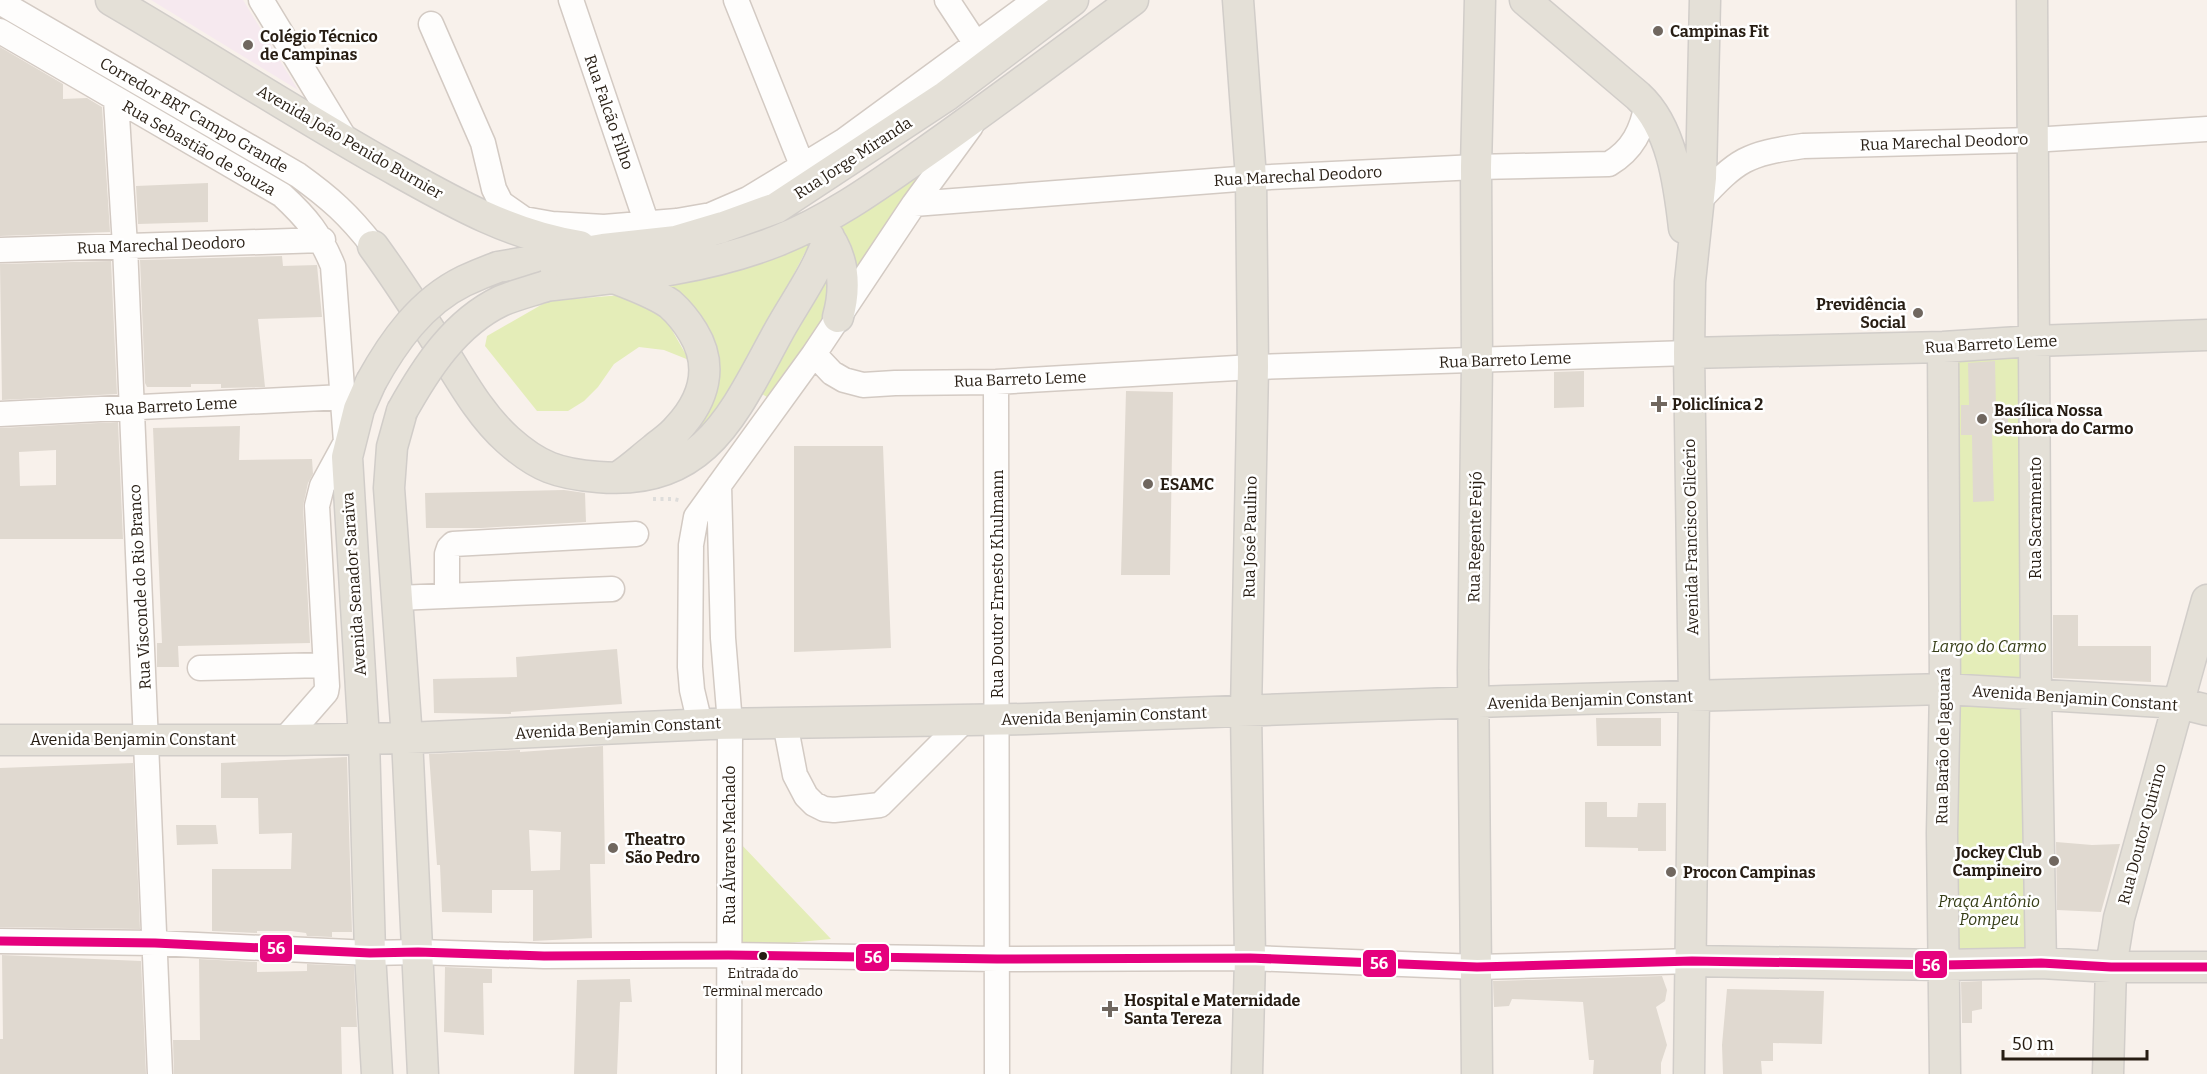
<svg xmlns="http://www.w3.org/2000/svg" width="2207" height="1074" viewBox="0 0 2207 1074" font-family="Bitter,serif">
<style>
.education{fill:#f6e9ef}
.green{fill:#e4edb8}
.building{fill:#e0d9d0;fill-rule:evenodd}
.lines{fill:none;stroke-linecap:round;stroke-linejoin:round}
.minor-casing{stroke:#d3cac3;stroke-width:27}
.major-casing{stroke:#d1cdc9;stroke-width:33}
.path{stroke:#dedddb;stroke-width:4;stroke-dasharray:3 4.5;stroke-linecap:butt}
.minor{stroke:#fefdfc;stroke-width:24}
.major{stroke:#e4e0d7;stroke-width:30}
.major-bridge-casing{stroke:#d1cdc9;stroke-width:33;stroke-linecap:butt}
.major-bridge{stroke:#e4e0d7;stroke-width:30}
.bus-1-casing{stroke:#fff;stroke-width:14}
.bus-1{stroke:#e5007d;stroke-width:9}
.poi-dot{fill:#70675f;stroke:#fff;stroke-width:2}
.bus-dot{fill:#271d13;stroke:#fff;stroke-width:2}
.labels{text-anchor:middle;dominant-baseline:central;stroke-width:5;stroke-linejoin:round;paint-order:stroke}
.bus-label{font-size:14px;fill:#271d13;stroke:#fff}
.poi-label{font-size:16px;font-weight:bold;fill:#271d13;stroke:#fff;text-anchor:start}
.street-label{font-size:16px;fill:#271d13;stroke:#fff}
.park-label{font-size:16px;font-style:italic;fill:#363e17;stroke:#fff}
.line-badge{stroke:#fff;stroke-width:2}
.badge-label{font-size:16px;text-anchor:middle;font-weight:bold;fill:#fff}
</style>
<rect width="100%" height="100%" fill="#f8f1eb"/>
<path class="education" d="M 151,0 L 243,0 L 298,90 Z"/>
<path class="green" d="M 934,156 L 772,400 L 757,391 L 833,227 Z
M 813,237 L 725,407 L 687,450 L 655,465 L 715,373 L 712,336 L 665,283 L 735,272 Z
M 622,295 L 664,316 L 689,360 L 664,350 L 639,347 L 614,364 L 598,387 L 584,401 L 568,411 L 537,411 L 485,346 L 487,336 L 548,301 Z
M 2030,341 L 2040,962 L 1938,960 L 1944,348 Z
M 740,843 L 831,939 L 737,948 Z"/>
<path class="building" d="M 0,47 L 63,84 L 63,99 L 87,98 L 102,107 L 110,232 L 0,236 Z
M 208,183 L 208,222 L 138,224 L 136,186 Z
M 282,256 L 283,266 L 317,265 L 322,317 L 258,319 L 265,387 L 221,388 L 221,384 L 191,384 L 191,387 L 147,387 L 145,383 L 140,260 Z
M 111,261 L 117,394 L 2,400 L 0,264 Z
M 1995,361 L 1996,407 L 2008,407 L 2008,432 L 1992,432 L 1994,501 L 1973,502 L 1972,435 L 1961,435 L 1961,405 L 1969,405 L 1968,363 Z
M 1584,371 L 1584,407 L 1554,408 L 1554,372 Z
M 1126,391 L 1173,392 L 1170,575 L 1121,575 Z
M 118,422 L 123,539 L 0,539 L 0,428 ZM 56,450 L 56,485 L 20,486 L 19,452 Z
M 240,426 L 239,460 L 312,459 L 313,474 L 308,483 L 303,506 L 310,643 L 178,646 L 179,667 L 157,667 L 157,643 L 162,643 L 153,428 Z
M 794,446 L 883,446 L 891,648 L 794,652 Z
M 564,490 L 585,493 L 586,522 L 481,528 L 426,528 L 425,493 Z
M 2053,615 L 2078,615 L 2078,646 L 2151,646 L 2151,682 L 2053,678 Z
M 617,649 L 622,704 L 511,712 L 511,714 L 434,713 L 433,679 L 517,677 L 516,657 Z
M 1596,718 L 1661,718 L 1661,746 L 1597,746 Z
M 603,746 L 605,864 L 590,864 L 592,938 L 533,941 L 533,890 L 492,890 L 492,913 L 442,912 L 440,865 L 437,865 L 429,754 L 520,750 L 520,752 ZM 529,830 L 561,832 L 560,870 L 531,871 Z
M 347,757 L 352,932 L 332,932 L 332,937 L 307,936 L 306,933 L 291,931 L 257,931 L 257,933 L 212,931 L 212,869 L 291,869 L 292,833 L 259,834 L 258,798 L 221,798 L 221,763 Z
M 133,763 L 140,929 L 0,927 L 0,768 Z
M 1585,802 L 1607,802 L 1607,817 L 1637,817 L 1638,803 L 1666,803 L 1666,851 L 1638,851 L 1638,848 L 1585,847 Z
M 176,825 L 216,825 L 218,844 L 177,845 Z
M 2056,842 L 2092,845 L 2120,844 L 2101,912 L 2057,910 Z
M 2,955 L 141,961 L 146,1074 L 0,1074 L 0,1039 L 3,1039 Z
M 199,959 L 257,962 L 257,972 L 307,971 L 307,964 L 354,966 L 357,1027 L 341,1027 L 342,1074 L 174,1074 L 173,1040 L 200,1040 Z
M 445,967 L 492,969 L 492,983 L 483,983 L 484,1035 L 444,1032 Z
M 1662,976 L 1667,990 L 1665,1001 L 1656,1007 L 1667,1045 L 1661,1063 L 1661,1074 L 1593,1074 L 1594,1060 L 1589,1060 L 1583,1002 L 1512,999 L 1509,1006 L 1494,1007 L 1493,981 Z
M 630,979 L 632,1002 L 620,1002 L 617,1074 L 574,1074 L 577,980 Z
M 1982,981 L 1982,1009 L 1972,1011 L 1972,1023 L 1962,1023 L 1961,982 Z
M 1727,989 L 1824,991 L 1822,1044 L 1773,1043 L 1773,1061 L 1761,1061 L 1762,1074 L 1723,1074 L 1722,1045 Z"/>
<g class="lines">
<g class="minor-casing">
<path id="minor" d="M 261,0 L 347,142
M 571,0 L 647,224
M 736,0 L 802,165
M 947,0 L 976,44
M 0,2 L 298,175 C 330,198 349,215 373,246
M 431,24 L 483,143 L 494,189 L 501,203 L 524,219 L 552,224 L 604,227 L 677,221 L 711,215 L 748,199 L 845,140 L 1036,0
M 0,31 L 282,195 C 307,218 320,234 333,266 L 346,442
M 116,100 L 125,246 L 160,1074
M 1699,201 C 1738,159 1746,154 1803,146 L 2032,140 L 2207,129
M 914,204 L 1251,178 L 1476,167 L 1609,164 C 1633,150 1642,130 1647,104
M 0,250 L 323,240
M 814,354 L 832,373 L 844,380 L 863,385 L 895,383 L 996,382 L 1253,367 L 1689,353
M 996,382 L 997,1074
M 0,414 L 343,397
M 719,485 L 723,638 L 730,723 L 729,1074
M 447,596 L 447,554 L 449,548 L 453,544 L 636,534
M 397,598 L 612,589
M 200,668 L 325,665
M 785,723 L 795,775 L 806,796 L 814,804 L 824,809 L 834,810 L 880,805 L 965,720
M 700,724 L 692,690 L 690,667 L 691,545 L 696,517 L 814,354 L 914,204 L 971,126
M 284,740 L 326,692 L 327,686 L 317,506 L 322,486 L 346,442
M 0,941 L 155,943 L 370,953 L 418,952 L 544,956 L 728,955 L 997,959 L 1250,958 L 1477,967 L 1692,961"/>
</g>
<g class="major-casing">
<path id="major" d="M 111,0 C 200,52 287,108 376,159 C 441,195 505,235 580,246
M 1238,0 L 1251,178 L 1253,367 L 1246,711 L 1250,958 L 1247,1074
M 1525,0 L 1638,96 C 1672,127 1679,184 1684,228
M 2032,0 L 2036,695 L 2041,963
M 822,228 C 844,255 847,285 838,317
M 373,246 C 397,279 419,313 441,348 C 461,380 480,415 508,440 C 538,467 559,474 598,477 C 707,487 735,410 780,329 C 797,299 818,270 829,237
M 498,267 L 603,249 L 676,241 L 723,227 L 776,208 L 946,96 L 1073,0
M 612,277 C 631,285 653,292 670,304 C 679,312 687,322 693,332 C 714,366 704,400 678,428 C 671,437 662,442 654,449 C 641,459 631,469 618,477
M 546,286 C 623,277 704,270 777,241 C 830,220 877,186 924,153 C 995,103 1064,51 1133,0
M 1943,347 L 1945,689 L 1942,833 L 1945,1074
M 1689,353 L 1943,347 L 2034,341 L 2207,335
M 371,382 L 359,409 L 347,457 L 364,739 L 370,953 L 377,1074
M 402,411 L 392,447 L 389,488 L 407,738 L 423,1074
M 0,740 L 284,740 L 407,738 L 710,724 L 1026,719 L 1505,701 L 1945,689 L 2179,703 L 2207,710
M 1692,961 L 1943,965 L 2041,963 L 2111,967 L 2207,967
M 1477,1074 L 1473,670 L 1477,361 L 1476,167 L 1480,0
M 1689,1074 L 1694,697 L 1689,353 L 1690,282 L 1701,178 L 1705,0
M 2108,1074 L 2111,967 L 2119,918 L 2207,600"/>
</g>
<path class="path" d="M 653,499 L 674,499 L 682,501"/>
<use href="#minor" class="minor"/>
<use href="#major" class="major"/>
<g class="major-bridge-casing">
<path id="major-bridge" d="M 371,382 C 393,342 421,302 464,281 C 475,276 487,271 498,267
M 402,411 C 426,368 455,323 501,301 C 515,295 531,291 546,286"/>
</g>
<use href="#major-bridge" class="major-bridge"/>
<g class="bus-1-casing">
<path id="bus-1" d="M 0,941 L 155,943 L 370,953 L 418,952 L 544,956 L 728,955 L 997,959 L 1250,958 L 1477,967 L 1692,961 L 1943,965 L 2041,963 L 2111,967 L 2207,967"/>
</g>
<use href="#bus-1" class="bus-1"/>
</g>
<g class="poi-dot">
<circle cx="1658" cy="31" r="6"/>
<circle cx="248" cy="45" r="6"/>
<circle cx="1918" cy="313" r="6"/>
<path d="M1656 395h6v6h6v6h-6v6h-6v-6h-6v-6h6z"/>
<circle cx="1982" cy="419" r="6"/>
<circle cx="1148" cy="484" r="6"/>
<circle cx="613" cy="848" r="6"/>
<circle cx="2054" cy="861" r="6"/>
<circle cx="1671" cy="872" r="6"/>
<path d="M1107 1000h6v6h6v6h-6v6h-6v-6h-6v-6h6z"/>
</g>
<circle class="bus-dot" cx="763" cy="956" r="5"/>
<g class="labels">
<g class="bus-label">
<text x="763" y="973">Entrada do<tspan x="763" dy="18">Terminal mercado</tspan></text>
</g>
<g class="poi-label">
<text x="1670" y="31">Campinas Fit</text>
<text x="260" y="36">Colégio Técnico<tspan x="260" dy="18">de Campinas</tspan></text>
<text x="1906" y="304" text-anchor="end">Previdência<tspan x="1906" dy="18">Social</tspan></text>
<text x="1672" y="404">Policlínica 2</text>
<text x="1994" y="410">Basílica Nossa<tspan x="1994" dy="18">Senhora do Carmo</tspan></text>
<text x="1160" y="484">ESAMC</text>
<text x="625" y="839">Theatro<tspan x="625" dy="18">São Pedro</tspan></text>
<text x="2042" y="852" text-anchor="end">Jockey Club<tspan x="2042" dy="18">Campineiro</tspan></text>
<text x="1683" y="872">Procon Campinas</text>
<text x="1124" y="1000">Hospital e Maternidade<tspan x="1124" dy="18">Santa Tereza</tspan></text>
</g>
<g class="street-label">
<text transform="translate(609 112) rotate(71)">Rua Falcão Filho</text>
<text transform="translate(194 115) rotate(30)">Corredor BRT Campo Grande</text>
<text transform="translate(350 142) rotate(30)">Avenida João Penido Burnier</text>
<text transform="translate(1944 142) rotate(-2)">Rua Marechal Deodoro</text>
<text transform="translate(199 148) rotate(30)">Rua Sebastião de Souza</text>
<text transform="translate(853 158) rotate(-33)">Rua Jorge Miranda</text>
<text transform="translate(1298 176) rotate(-3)">Rua Marechal Deodoro</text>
<text transform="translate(161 245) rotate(-2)">Rua Marechal Deodoro</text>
<text transform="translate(1991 344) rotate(-3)">Rua Barreto Leme</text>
<text transform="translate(1505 360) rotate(-2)">Rua Barreto Leme</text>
<text transform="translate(1020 379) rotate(-2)">Rua Barreto Leme</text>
<text transform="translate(171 406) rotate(-3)">Rua Barreto Leme</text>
<text transform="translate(2035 518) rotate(-90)">Rua Sacramento</text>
<text transform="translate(1250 537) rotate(-89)">Rua José Paulino</text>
<text transform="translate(1475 537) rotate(-89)">Rua Regente Feijó</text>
<text transform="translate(1691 537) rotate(-91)">Avenida Francisco Glicério</text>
<text transform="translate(354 584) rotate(-94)">Avenida Senador Saraiva</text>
<text transform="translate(997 584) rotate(-90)">Rua Doutor Ernesto Khulmann</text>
<text transform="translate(140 587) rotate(-93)">Rua Visconde do Rio Branco</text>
<text transform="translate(2075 698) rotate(4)">Avenida Benjamin Constant</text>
<text transform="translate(1590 700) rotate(-2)">Avenida Benjamin Constant</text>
<text transform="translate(1104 716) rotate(-2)">Avenida Benjamin Constant</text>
<text transform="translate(618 728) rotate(-3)">Avenida Benjamin Constant</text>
<text x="133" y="739">Avenida Benjamin Constant</text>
<text transform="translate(1943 746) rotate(-89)">Rua Barão de Jaguará</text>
<text transform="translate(2142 834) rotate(-75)">Rua Doutor Quirino</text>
<text transform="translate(729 845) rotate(-90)">Rua Álvares Machado</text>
</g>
<g class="park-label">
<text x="1989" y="646">Largo do Carmo</text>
<text x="1989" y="901">Praça Antônio<tspan x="1989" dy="18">Pompeu</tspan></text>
</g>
</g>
<g class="line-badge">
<rect x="259" y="934" width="34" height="29" rx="6" fill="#e5007d"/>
<rect x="855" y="943" width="35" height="29" rx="6" fill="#e5007d"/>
<rect x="1362" y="949" width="35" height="29" rx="6" fill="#e5007d"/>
<rect x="1914" y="950" width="34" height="29" rx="6" fill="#e5007d"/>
</g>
<g class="badge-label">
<text x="276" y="954">56</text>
<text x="873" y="963">56</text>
<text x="1379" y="969">56</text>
<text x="1931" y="971">56</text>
</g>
<path d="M2003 1050v9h144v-9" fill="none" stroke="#271d13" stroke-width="3"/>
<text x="2012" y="1050" font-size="18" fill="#271d13" stroke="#ffffff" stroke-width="4.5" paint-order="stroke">50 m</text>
</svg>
